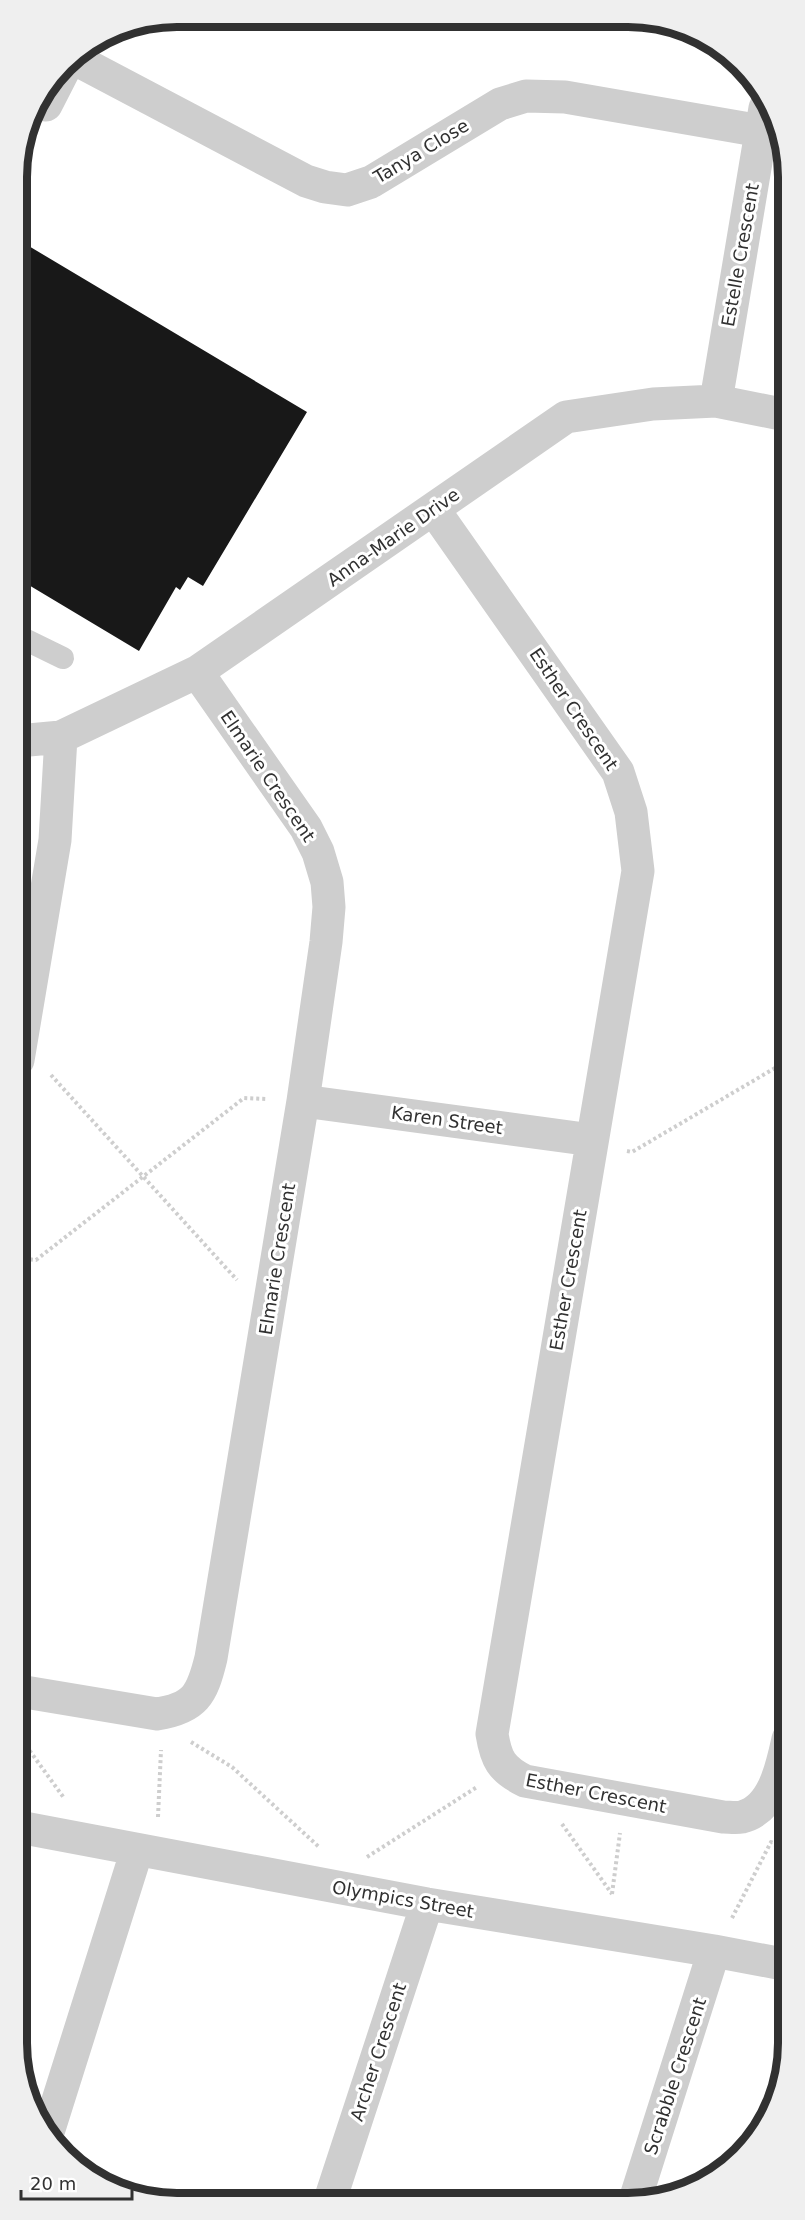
<svg xmlns="http://www.w3.org/2000/svg" width="805" height="2220" viewBox="0 0 805 2220" font-family="'DejaVu Sans',sans-serif">
<style>
.building{fill:#181818}
.lines{fill:none;stroke-linecap:round;stroke-linejoin:round}
.path{stroke:#cecece;stroke-width:4;stroke-dasharray:3 3;stroke-linecap:butt}
.lane{stroke:#cecece;stroke-width:22}
.street{stroke:#cecece;stroke-width:33}
.labels{text-anchor:middle;dominant-baseline:central;stroke-width:6;stroke-linejoin:round;paint-order:stroke}
.street-label{font-size:18px;fill:#313131;stroke:#fff}
.rim{fill:none;stroke:#313131;stroke-width:8}
</style>
<rect width="100%" height="100%" fill="#fff"/>
<path class="building" d="M 17,239 L 307,412 L 203,586 L 188,577 L 180,590 L 176,587 L 139,651 L 17,578 Z"/>
<g class="lines">
<path class="path" d="M 51,1075 L 237,1280
M 627,1151 L 632,1152 L 787,1061
M 18,1258 L 36,1260 L 244,1098 L 266,1099
M 19,1736 L 64,1798
M 191,1742 L 232,1767 L 319,1847
M 158,1817 L 161,1750
M 562,1824 L 612,1894
M 775,1845 L 788,1856
M 367,1857 L 477,1787
M 612,1894 L 620,1833
M 732,1918 L 771,1842 L 788,1850"/>
<path class="lane" d="M 18,636 L 63,658"/>
<path class="street" d="M 71,57 L 306,181 L 325,187 L 347,190 L 371,182 L 500,104 L 526,96 L 565,97 L 761,131
M 46,105 L 69,60
M 716,401 L 765,108
M 434,510 L 618,772 L 631,812 L 638,871 L 492,1734 C 496,1759 501,1769 525,1781 L 723,1817 C 729,1817 736,1818 742,1817 C 774,1809 782,1766 788,1739
M 18,741 L 61,737 L 197,672 L 566,417 L 653,404 L 716,401 L 786,415
M 18,1060 L 55,840 L 61,737
M 303,1101 L 592,1140
M 19,1691 L 157,1714 C 195,1708 202,1695 211,1658 L 303,1101 L 326,942 L 329,907 L 327,882 L 318,852 L 306,828 L 197,672
M 19,1827 L 427,1904 L 714,1951 L 788,1965
M 49,2129 L 137,1850
M 330,2200 L 427,1904
M 635,2200 L 714,1951"/>
</g>
<g class="labels">
<g class="street-label">
<text transform="translate(421 151) rotate(-31)">Tanya Close</text>
<text transform="translate(740 255) rotate(-80)">Estelle Crescent</text>
<text transform="translate(393 537) rotate(-35)">Anna-Marie Drive</text>
<text transform="translate(574 709) rotate(56)">Esther Crescent</text>
<text transform="translate(268 776) rotate(56)">Elmarie Crescent</text>
<text transform="translate(447 1120) rotate(8)">Karen Street</text>
<text transform="translate(277 1259) rotate(-81)">Elmarie Crescent</text>
<text transform="translate(568 1280) rotate(-80)">Esther Crescent</text>
<text transform="translate(596 1793) rotate(11)">Esther Crescent</text>
<text transform="translate(403 1899) rotate(10)">Olympics Street</text>
<text transform="translate(378 2052) rotate(-72)">Archer Crescent</text>
<text transform="translate(675 2076) rotate(-72)">Scrabble Crescent</text>
</g>
</g>
<path d="M0 0H805V2220H0ZM177 27H628A150 150 0 0 1 778 177V2043A150 150 0 0 1 628 2193H177A150 150 0 0 1 27 2043V177A150 150 0 0 1 177 27Z" fill="#efefef" fill-rule="evenodd"/>
<path class="rim" d="M177 27H628A150 150 0 0 1 778 177V2043A150 150 0 0 1 628 2193H177A150 150 0 0 1 27 2043V177A150 150 0 0 1 177 27Z"/>
<path d="M21 2190v9h111v-9" fill="none" stroke="#313131" stroke-width="3"/>
<text x="30" y="2190" font-size="18" fill="#313131" stroke="#ffffff" stroke-width="4.5" paint-order="stroke">20 m</text>
</svg>
